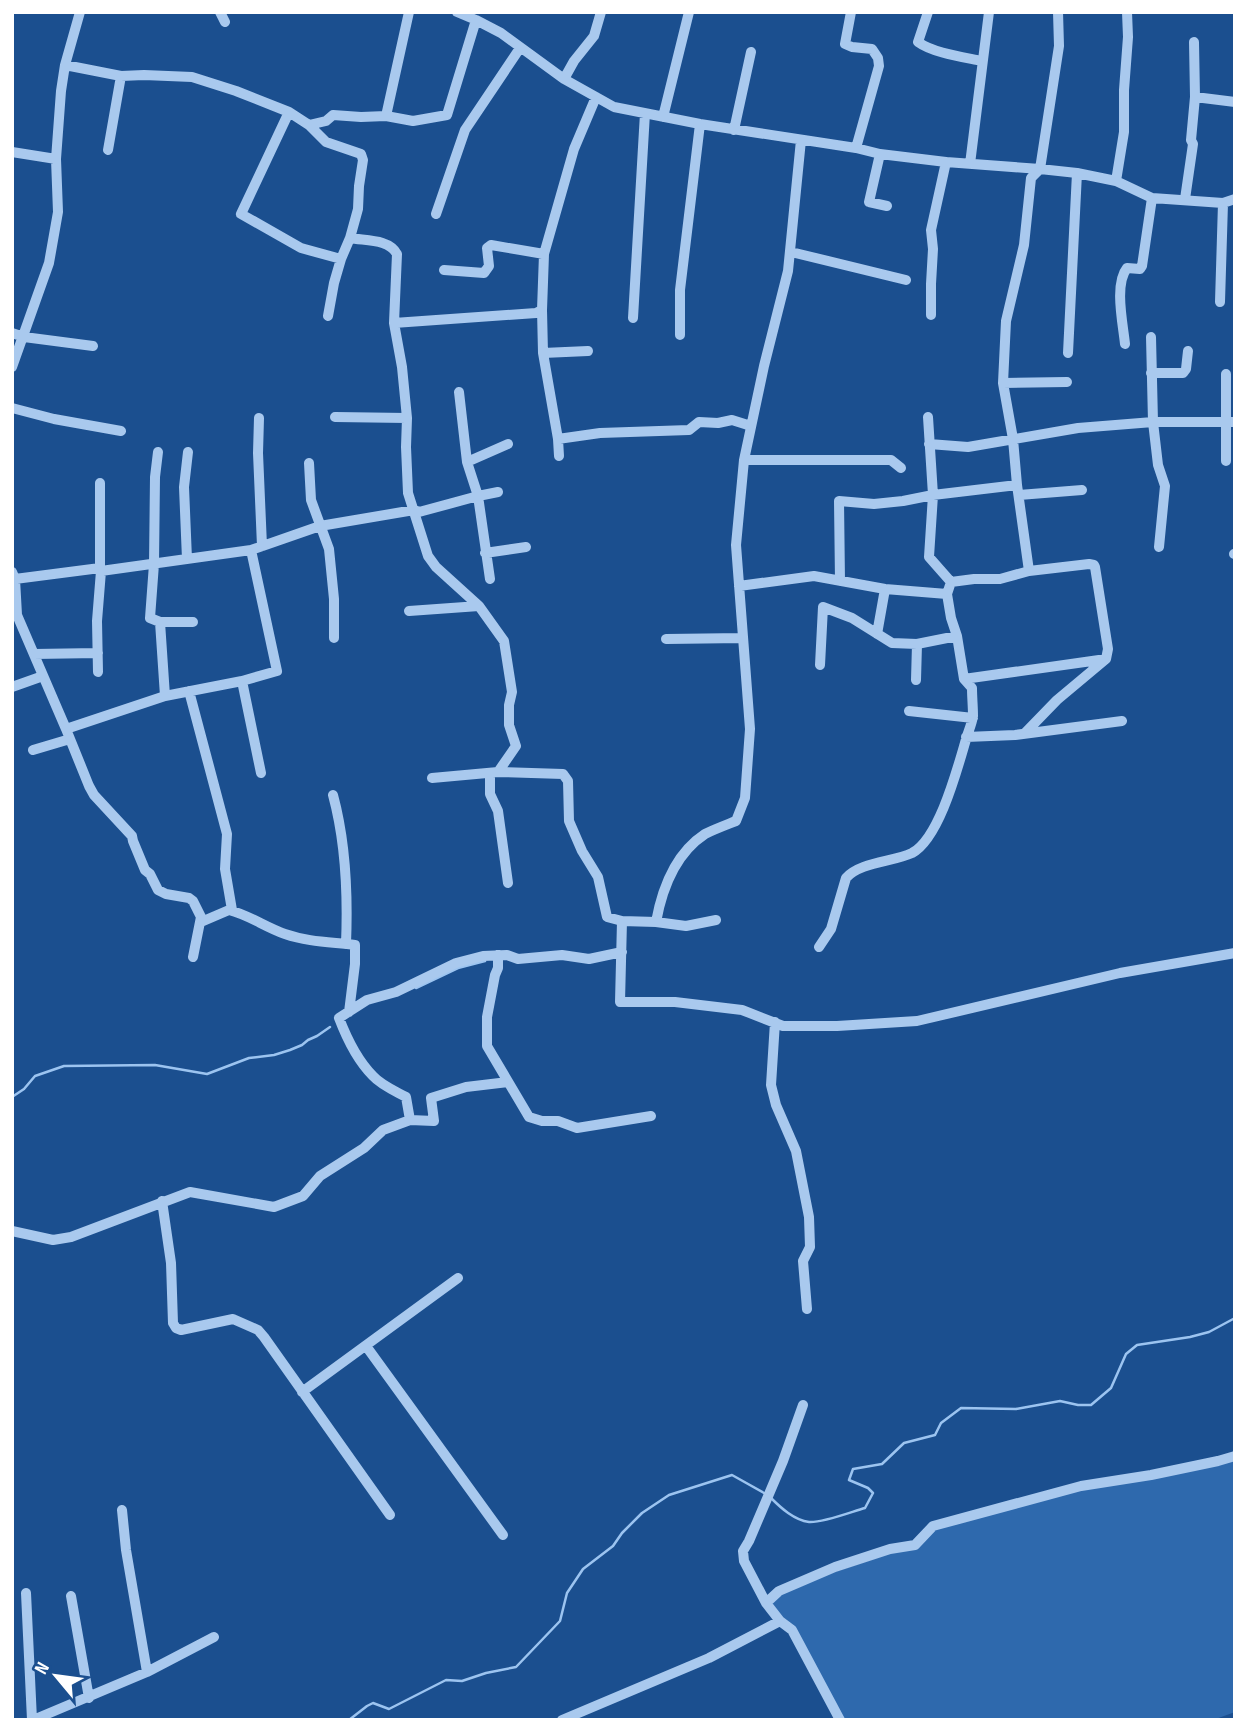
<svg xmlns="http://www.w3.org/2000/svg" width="1247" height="1732" viewBox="0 0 1247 1732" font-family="'Sofia Sans Condensed',sans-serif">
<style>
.green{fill:#2e69ad}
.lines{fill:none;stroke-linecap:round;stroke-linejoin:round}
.stream{stroke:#9cc4f0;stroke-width:2.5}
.minor{stroke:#a9c9ee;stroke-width:10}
</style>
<rect width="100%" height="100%" fill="#1b4f8f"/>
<path class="green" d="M 1235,1456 L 1235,1712 L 1213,1720 L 840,1720 L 792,1630 L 766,1603 L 779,1591 L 915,1545 L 933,1526 L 1081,1486 Z"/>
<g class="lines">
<path class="stream" d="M 416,988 L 458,968 L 485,961
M 12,1097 L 24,1089 L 35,1076 L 64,1066 L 155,1065 L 207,1074 L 249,1058 L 274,1055 L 290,1050 L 302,1045 L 308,1040 L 317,1036 L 330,1027
M 771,1498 C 781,1508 794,1520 809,1522 C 823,1523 851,1512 865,1508 L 873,1493 L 868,1488 L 849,1480 L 853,1469 L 882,1464 L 904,1443 L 935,1435 L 941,1423 L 961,1408 L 1016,1409 L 1060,1401 L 1078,1405 L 1091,1405 L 1111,1388 L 1126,1354 L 1137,1345 L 1190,1337 L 1209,1332 L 1235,1318
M 349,1720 L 367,1706 L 373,1703 L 389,1709 L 446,1680 L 462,1681 L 486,1673 L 516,1667 L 560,1621 L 567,1593 L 583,1569 L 613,1546 L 622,1533 L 642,1513 L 669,1495 L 732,1475 L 764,1493"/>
<path class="minor" d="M 220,12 L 225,22
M 457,12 L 476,20 L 501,33 L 564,79 L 614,107 L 700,124 L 856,148 L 880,154 L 946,162 L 1040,169 L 1077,173 L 1116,181 L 1152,198 L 1223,203 L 1235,199
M 851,12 L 845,44 L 852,47 L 872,49 L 878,58 L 879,66 L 856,148
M 928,12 L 918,42 C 933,53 963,57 982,61
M 65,65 L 121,76 L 144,75 L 192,77 L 236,91 L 289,112 L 309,125 L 326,142 L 361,154 L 363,160 L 359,186 L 358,209 L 350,238 L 341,259 L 334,283 L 328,316
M 564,79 L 574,61 L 594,36 L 601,12
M 1195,97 L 1235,102
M 289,112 L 241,214 L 301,248 L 341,259
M 386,116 L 409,12
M 663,117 L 689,12
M 309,125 L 326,121 L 333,115 L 361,117 L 386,116 L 413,121 L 447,115 L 476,20
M 734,130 L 751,52
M 108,150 L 121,76
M 12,152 L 56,159
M 880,154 L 869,202 L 887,206
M 970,164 L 989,12
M 1116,181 L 1124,132 L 1124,90 L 1128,37 L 1127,12
M 1185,199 L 1193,144 L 1191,140 L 1195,97 L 1194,42
M 436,214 L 465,130 L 520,48
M 350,238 C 366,241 389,239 397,254 L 394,323 L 402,367 L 407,418 L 406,447 L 408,493 L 428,556 L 436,567 L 479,606 L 504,641 L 512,692 L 509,705 L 509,725 L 516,746 L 498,772
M 791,252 L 906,280
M 444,270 L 484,273 L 489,266 L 487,248 L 491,245 L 544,254
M 1220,302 L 1223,203
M 931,315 L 931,284 L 933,249 L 931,230 L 946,162
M 633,318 L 645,113
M 394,323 L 536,313 L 542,310
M 12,333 L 24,337 L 93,346
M 680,335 L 680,290 L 700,124
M 1151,337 L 1153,422 L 1158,465 L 1165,486 L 1159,547
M 1125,344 C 1123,324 1114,284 1127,268 L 1140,269 L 1142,266 L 1152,198
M 543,353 L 588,351
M 1068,353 L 1077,173
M 12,367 L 49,263 L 58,212 L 56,159 L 61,91 L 65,65 L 80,12
M 1151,373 L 1183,373 L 1186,369 L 1188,351
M 1226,374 L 1226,461
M 1003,383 L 1067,382
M 459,392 L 467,462 L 478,496 L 490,579
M 12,408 L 54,419 L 121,431
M 335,417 L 407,418
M 928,417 L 933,495 L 929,557 L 951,582
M 259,418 L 258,453 L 262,546
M 558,439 L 600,433 L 689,430 L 699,422 L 718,423 L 732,420 L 751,426
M 929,444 L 968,447 L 1078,428 L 1153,422 L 1235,422
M 158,452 L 155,477 L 154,564 L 150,618 L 160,622 L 165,696
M 559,456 L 558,439 L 543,353 L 542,310 L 544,254 L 574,149 L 596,97
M 744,460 L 891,460 L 901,468
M 467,462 L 508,444
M 309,463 L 311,500 L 329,549 L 334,599 L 334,638
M 100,483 L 100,568
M 1019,495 L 1082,490
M 485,553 L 526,547
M 1234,554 L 1235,554
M 187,559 L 184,487 L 188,452
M 1029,571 L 1017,485 L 1013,439 L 1003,383 L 1006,321 L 1024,245 L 1031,178 L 1040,169 L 1059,46 L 1058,12
M 12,572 L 15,579 L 17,615 L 66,729 L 89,786 L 94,795 L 132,836 L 133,841 L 145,870 L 150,874 L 158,890 L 166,894 L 189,898 L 193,901 L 201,917 L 193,957
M 15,579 L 100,568 L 101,571 L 251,550 L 320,526 L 414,510 L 419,512 L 478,496 L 498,492
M 840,581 L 839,501 L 874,504 L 903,501 L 933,495 L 1017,485
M 951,582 L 974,579 L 1000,579 L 1029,571 L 1089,564 L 1094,565 L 1095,567 L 1108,649 L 1106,659 L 1057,700 L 1025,733
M 739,586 L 814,576 L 885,589 L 947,594
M 409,611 L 479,606
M 160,622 L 193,622
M 877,634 L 885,589
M 666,639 L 743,638
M 34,654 L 98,653
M 820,665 L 823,607 L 852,618 L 892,643 L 917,644 L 957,636
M 98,672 L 97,621 L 101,571
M 964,679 L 1106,659
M 916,680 L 917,644
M 242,681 L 261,773
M 12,687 L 43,676
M 189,691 L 227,834 L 225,869 L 232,910
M 909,711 L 973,718
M 66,729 L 165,696 L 242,681 L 277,671 L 251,550
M 966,737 L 1015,735 L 1122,721
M 33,750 L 70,739
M 490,773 L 490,794 L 498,811 L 508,883
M 432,778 L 498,772 L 563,774 L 568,781 L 569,821 L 582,851 L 598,877 L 607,917 L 622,921 L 656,922 L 686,926 L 716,920
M 333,795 C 346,843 348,895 346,944
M 622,921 L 620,1002 L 675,1002 L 742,1010 L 783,1026 L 837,1026 L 917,1021 L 1120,973 L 1235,953
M 201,922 L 229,910 C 249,915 265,927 285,934 C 308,942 331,942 355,945 L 355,964 L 349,1012
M 656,922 C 662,889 676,853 705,834 C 715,829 726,825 736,821 L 745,798 L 750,729 L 736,545 L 744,460 L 764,366 L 788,271 L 801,140
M 819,947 L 831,929 L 846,878 C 860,862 893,862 912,853 C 940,838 958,766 967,736 C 969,730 972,723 973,716 C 973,707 972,697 972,688 L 964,679 L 957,636 L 951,618 L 947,594 L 951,582
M 498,955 L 498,968 L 495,975 L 487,1017 L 487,1046 L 529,1117 L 542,1121 L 558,1121 L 577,1128 L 651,1116
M 775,1022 L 771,1085 L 776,1105 L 796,1151 L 809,1217 L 810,1247 L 803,1261 L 807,1309
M 410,1120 L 406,1097 C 395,1091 381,1085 373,1076 C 357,1060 347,1039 339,1018 L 367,1000 L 396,992 L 456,963 L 483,956 L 507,955 L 518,959 L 562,955 L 589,959 L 622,952
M 162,1201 L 171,1263 L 173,1323 L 176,1328 L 181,1330 L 233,1319 L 258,1330 L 264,1337 L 390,1515
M 12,1231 L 53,1240 L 71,1237 L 190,1192 L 274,1207 L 303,1196 L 320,1176 L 364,1148 L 383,1130 L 410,1120 L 434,1121 L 431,1098 L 466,1087 L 508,1082
M 366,1346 L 503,1535
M 302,1392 L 458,1278
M 803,1405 L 783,1461 L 749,1541 L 743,1551 L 744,1561 L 766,1603 L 780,1621 L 792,1630 L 840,1720
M 122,1510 L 126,1550 L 147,1672
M 26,1593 L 32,1720
M 71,1596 L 89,1698
M 766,1603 L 779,1591 L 835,1567 L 890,1549 L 915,1545 L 933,1526 L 1081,1486 L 1151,1475 L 1218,1461 L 1235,1456
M 33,1720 L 147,1672 L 214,1637
M 562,1720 L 709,1658 L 780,1621"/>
</g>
<rect width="1247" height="1732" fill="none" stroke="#ffffff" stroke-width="28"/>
<g transform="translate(56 1676) rotate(299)" stroke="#1b4f8f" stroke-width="5" paint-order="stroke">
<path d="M0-5L12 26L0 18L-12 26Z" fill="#ffffff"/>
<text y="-10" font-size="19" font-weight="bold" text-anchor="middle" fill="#ffffff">N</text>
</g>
</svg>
